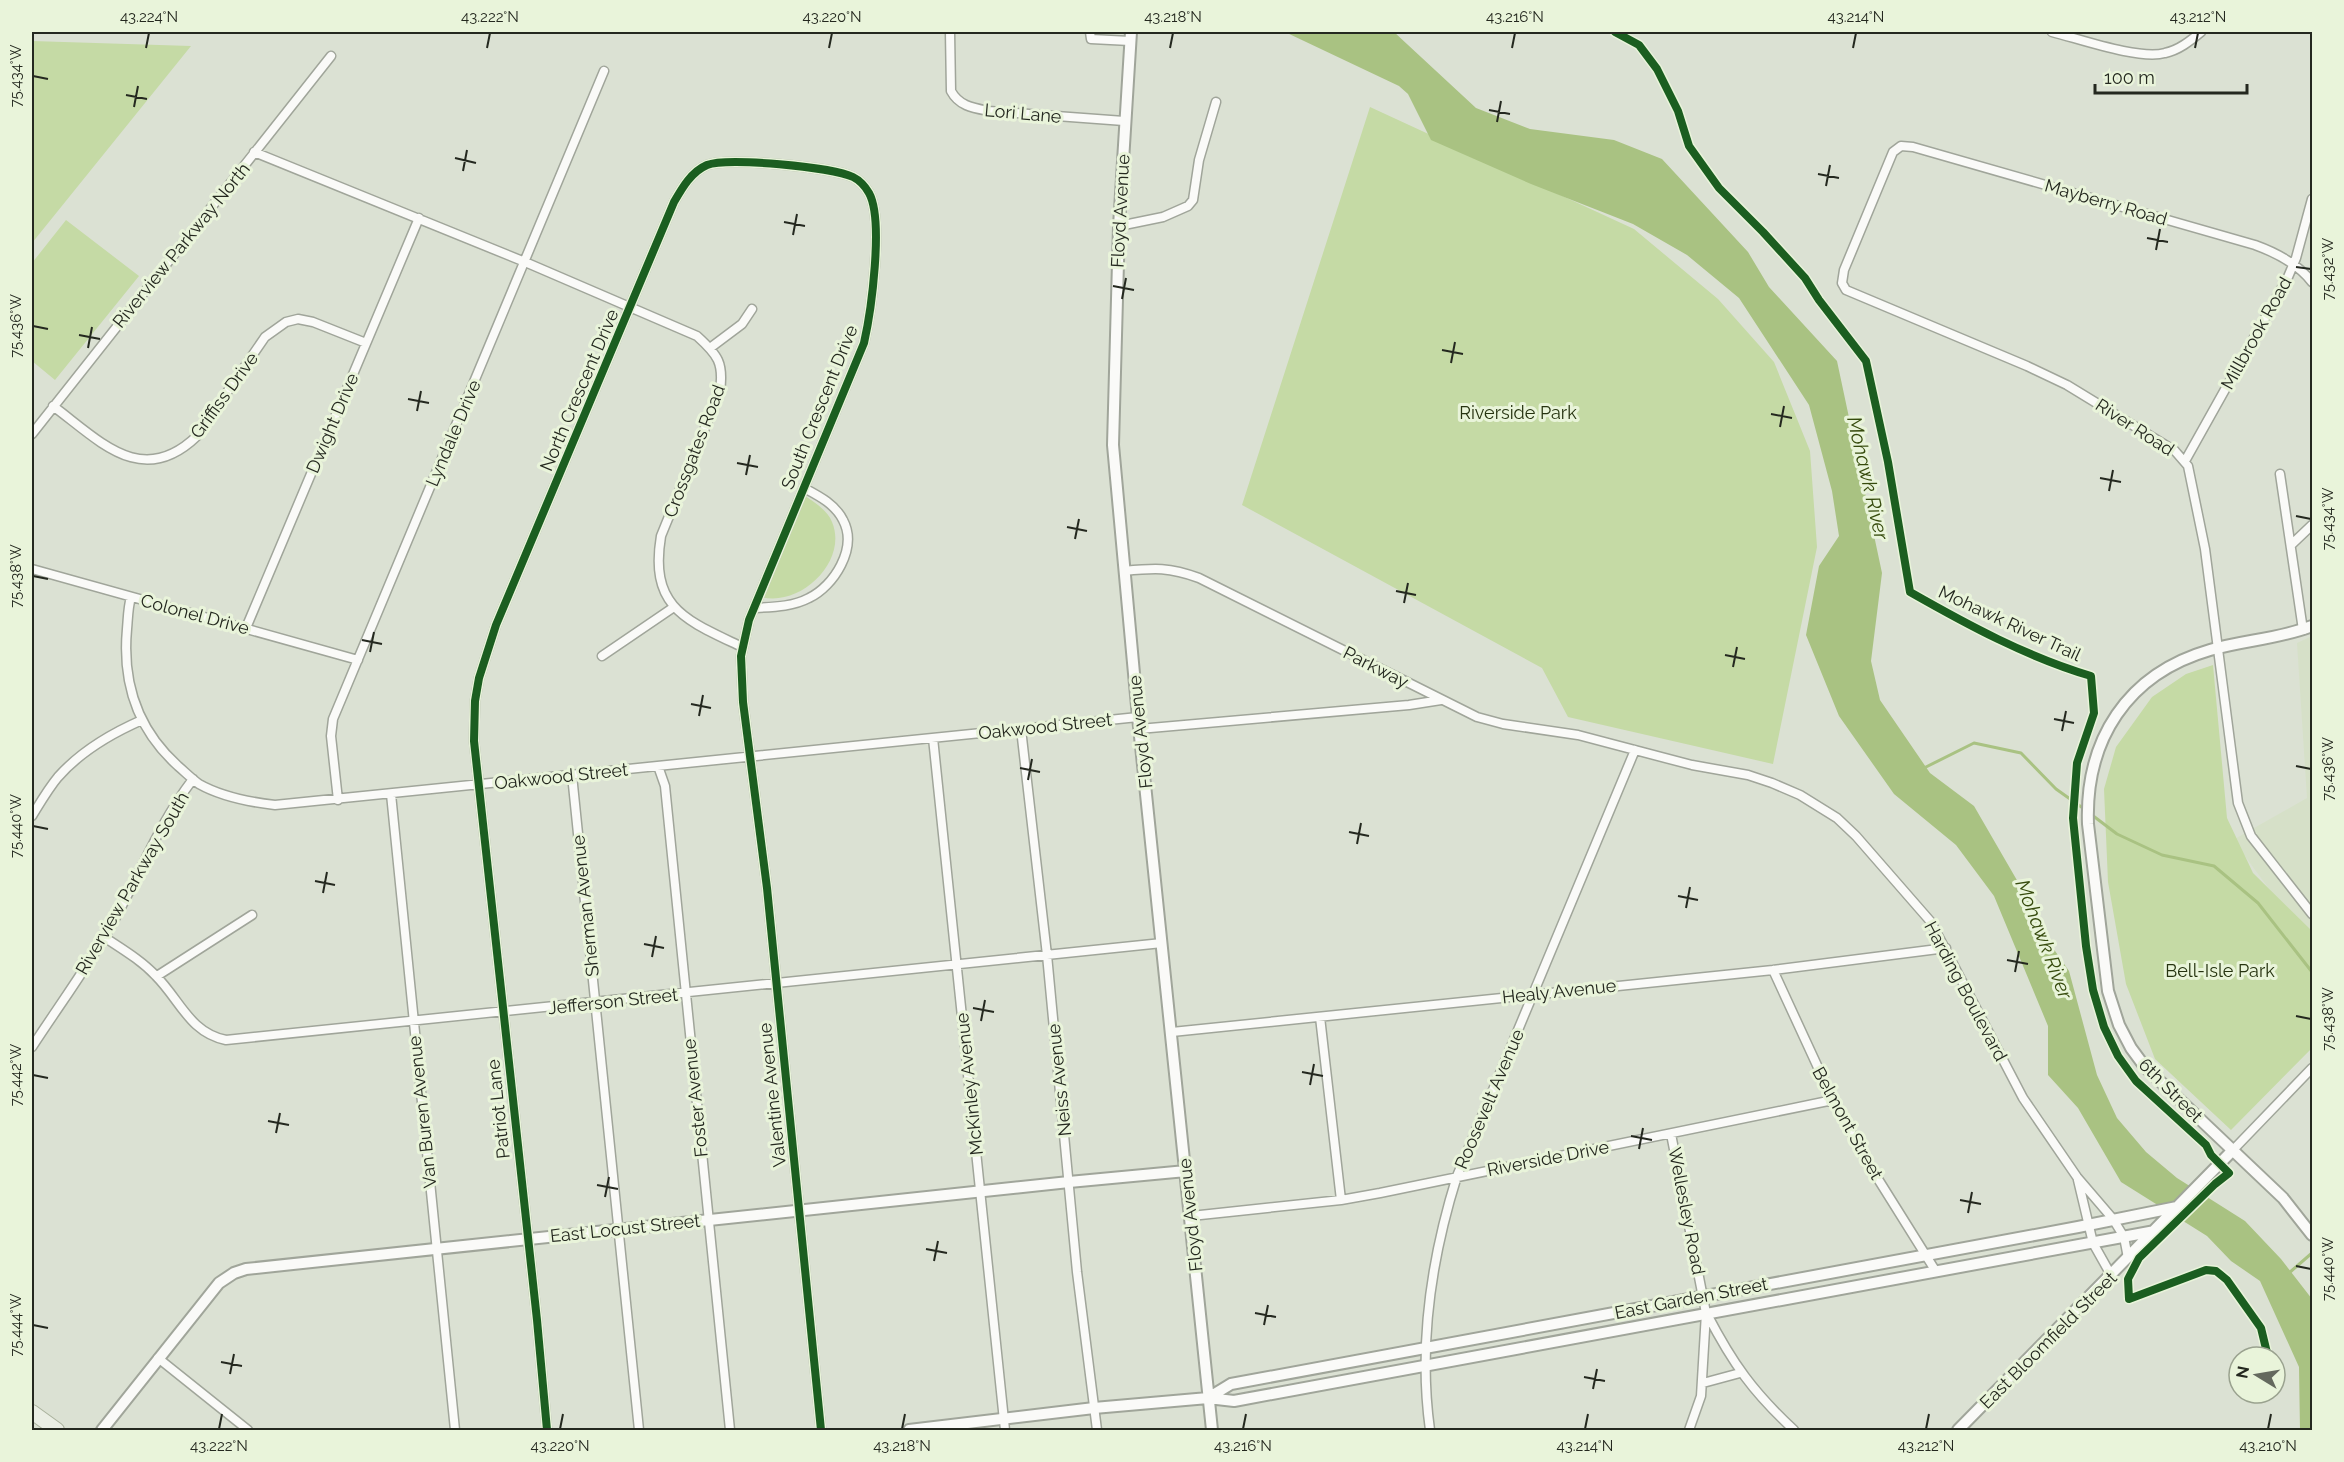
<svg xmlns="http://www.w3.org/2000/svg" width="2344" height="1462" viewBox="0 0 2344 1462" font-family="Raleway,sans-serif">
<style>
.built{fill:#d6e0c8}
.green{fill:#c5daa5}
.water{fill:#a9c282}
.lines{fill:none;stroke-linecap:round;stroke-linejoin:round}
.stream{stroke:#a9c282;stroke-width:3}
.minor-casing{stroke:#a0a59a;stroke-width:11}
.tertiary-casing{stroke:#a0a59a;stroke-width:14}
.primary-casing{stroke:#aab29d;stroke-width:16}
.minor{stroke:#fafaf8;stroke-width:8}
.tertiary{stroke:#fafaf8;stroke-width:10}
.primary{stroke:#eaeee4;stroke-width:14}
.cycleway-casing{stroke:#e9f4da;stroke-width:11}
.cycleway{stroke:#1b5e20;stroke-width:8}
.ticks{fill:none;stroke:#24281f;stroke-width:2}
.labels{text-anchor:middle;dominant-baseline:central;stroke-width:6;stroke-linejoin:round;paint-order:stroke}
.street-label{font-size:18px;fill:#24281f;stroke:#e9f4da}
.park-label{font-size:18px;fill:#263310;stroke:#e9f4da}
.water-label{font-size:20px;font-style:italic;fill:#364b0d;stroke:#e9f4da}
.neatline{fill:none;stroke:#24281f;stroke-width:2}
.ticks-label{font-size:15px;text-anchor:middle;fill:#24281f}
</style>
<rect width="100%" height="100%" fill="#dbe1d3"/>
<path class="built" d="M 2312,636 L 2312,947 L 2233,840 L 2307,798 L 2297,643 Z"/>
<path class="green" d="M 32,41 L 191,46 L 32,243 Z
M 1370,107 L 1634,229 L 1718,299 L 1774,362 L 1810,451 L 1817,547 L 1773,764 L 1568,717 L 1542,668 L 1242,505 Z
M 66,220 L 139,276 L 55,380 L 32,361 L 32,263 Z
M 801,493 C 812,501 827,509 832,522 C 849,562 798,610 758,596 Z
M 2213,665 L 2227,818 L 2253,873 L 2312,931 L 2312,1048 L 2231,1130 L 2155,1059 L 2126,984 L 2108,882 L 2104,789 L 2116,747 L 2152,697 L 2186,674 Z"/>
<path class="water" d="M 1285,32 L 1394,32 L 1476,108 L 1530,129 L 1614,140 L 1662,159 L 1748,252 L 1769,287 L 1837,361 L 1882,573 L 1871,661 L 1880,700 L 1930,773 L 1974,806 L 2029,901 L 2046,938 L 2069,971 L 2097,1075 L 2117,1118 L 2146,1152 L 2177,1178 L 2245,1221 L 2281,1259 L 2312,1299 L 2312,1430 L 2300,1430 L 2299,1367 L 2260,1281 L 2231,1261 L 2207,1236 L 2121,1182 L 2078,1108 L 2048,1075 L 2048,1026 L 1994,896 L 1956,845 L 1894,794 L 1839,716 L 1806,635 L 1819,566 L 1839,536 L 1832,491 L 1809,405 L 1739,298 L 1687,255 L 1633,224 L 1531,184 L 1431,140 L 1408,94 L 1399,86 Z"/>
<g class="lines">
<path class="stream" d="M 1922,769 L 1974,743 L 2021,753 L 2056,789 L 2087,811
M 2092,815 L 2117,834 L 2162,855 L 2214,866 L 2258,903 L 2312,972
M 2289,1273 L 2312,1253"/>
<g class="minor-casing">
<path id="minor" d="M 950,32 L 951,91 C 959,106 973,108 989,111 L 1124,121
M 1090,32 L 1091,39 L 1130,41
M 2052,32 C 2080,39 2139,60 2165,53 C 2179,50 2190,41 2201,32
M 254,152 L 525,262 L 697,336 C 718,355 724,363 720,391 L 661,536 C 649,608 686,620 742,647
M 1119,226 L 1163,217 L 1188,206 L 1193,200 L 1199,160 L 1216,102
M 2312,282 C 2298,264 2277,253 2255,245 L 1913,147 L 1901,146 L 1893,152 L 1844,270 L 1842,283 L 1846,290 L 2027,366 L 2067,385 L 2175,451 L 2188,466 L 2205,549 L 2238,803 L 2251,836 L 2312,914
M 710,348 L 742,324 L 752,309
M 53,406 C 100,441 142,489 197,436 L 265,337 L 286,322 L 298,319 L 313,322 L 366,343
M 32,434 L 331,56
M 2185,461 L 2288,277 L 2296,258 L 2312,199
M 2280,474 L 2303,630
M 2291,545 L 2312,525
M 32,569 L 358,660
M 1124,571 C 1155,568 1169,567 1199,578 L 1477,717 L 1503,724 L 1578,735 L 1692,765 L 1748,775 L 1772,783 L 1800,795 L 1837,818 L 1856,836 L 1931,922 L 2023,1098 L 2077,1177 L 2113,1219 L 2124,1237 L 2128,1258
M 131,597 C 128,607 128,618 127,629 C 122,683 137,729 178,766 C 185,772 192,779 199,784 C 222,797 249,802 275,805 L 1138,717
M 754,608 C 772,607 792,607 809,598 C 834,586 858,548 843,520 C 835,504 819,496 804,488
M 246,628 L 419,218
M 602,656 L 674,607
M 1021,729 L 1047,955 L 1077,1272 L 1097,1430
M 1139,729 L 1409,705 L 1441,700
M 933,738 L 1005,1430
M 658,766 L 665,786 L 730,1430
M 572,775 L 639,1430
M 391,794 L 455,1430
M 338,800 L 331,736 L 333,719 L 604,71
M 32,816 C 40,803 48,789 58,777 C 81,751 110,734 142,720
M 104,937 C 122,949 141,960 156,976 C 180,1000 190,1033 226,1040 L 1162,943
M 1773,970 L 1833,1100 L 1868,1163 L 1935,1270
M 157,976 L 252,915
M 1320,1017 L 1341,1200
M 1172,1032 L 1773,970 L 1946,948
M 32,1047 C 60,1004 92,961 117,915 C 143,867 159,824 193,779
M 1671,1134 L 1706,1313 L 1701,1396 L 1689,1430
M 2233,1150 L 2312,1068
M 2078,1180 L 2093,1243 L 2111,1275
M 1191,1216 L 1341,1200 L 1380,1193 L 1833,1100
M 1707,1314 C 1733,1364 1753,1392 1794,1430
M 158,1358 L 248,1430
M 1703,1383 L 1740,1373
M 547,1430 L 537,1320 L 474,741 L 475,701 L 479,678 L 496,625 L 674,202 C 682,188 691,172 707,165 C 727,157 832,167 853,177 C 859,180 865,186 869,193 C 884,220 871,312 864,343 L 749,620 L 741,656 L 743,702 L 767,888 L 821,1430
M 1430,1430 C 1418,1344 1431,1259 1457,1176 L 1635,750"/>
</g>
<g class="tertiary-casing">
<path id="tertiary" d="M 1131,32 L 1119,226 L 1113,445 L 1138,717 L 1212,1430
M 2312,626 C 2279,639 2244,640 2210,650 C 2127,674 2085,740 2088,824 L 2108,991 L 2119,1025 L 2131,1048 L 2145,1067 L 2283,1198 L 2312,1235
M 1208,1398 L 1231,1384 L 2078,1227 L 2177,1207
M 102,1430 L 219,1283 L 234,1273 L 246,1269 L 1069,1182 L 1186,1171
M 909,1430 L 1094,1408 L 1208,1398 L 1234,1401 L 2155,1231
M 1958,1430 L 2233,1150"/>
</g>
<g class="primary-casing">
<path id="primary" d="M 32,1412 L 57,1430"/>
</g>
<use href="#minor" class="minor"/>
<use href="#tertiary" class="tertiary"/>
<use href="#primary" class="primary"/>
<g class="cycleway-casing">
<path id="cycleway" d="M 1615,32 L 1639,45 L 1657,69 L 1678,111 L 1689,146 L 1719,188 L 1763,232 L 1805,278 L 1819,300 L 1866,361 L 1888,462 L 1910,592 C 1968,625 2027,657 2091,676 L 2094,713 L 2077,763 L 2073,818 L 2086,946 L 2093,990 L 2104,1027 L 2118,1056 L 2136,1081 L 2206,1145 L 2211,1155 L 2229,1173 L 2215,1184 L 2139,1258 L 2128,1279 L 2129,1299 L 2206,1270 L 2216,1271 L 2227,1280 L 2261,1328 L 2268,1357
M 547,1430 L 537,1320 L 474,741 L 475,701 L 479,678 L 496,625 L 674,202 C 682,188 691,172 707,165 C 727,157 832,167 853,177 C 859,180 865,186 869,193 C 884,220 871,312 864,343 L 749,620 L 741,656 L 743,702 L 767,888 L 821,1430"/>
</g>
<use href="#cycleway" class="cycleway"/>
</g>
<path class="ticks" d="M 146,48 L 149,33M 487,48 L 490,33M 829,48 L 832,33M 1170,48 L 1173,33M 1512,48 L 1515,33M 1853,48 L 1856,33M 2195,48 L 2198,33M 33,76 L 48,79M 126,95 L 147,99M 134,107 L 138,86M 1489,110 L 1510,114M 1497,122 L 1501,101M 455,158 L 476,163M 463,171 L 467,150M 1818,174 L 1839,178M 1826,186 L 1830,165M 784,222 L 805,226M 793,235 L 797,214M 2147,238 L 2168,242M 2156,250 L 2160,229M 2296,267 L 2311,269M 1113,286 L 1134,290M 1122,299 L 1126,278M 33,326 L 48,329M 79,335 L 100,339M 88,348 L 92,327M 1442,350 L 1463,354M 1451,363 L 1455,342M 408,399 L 429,403M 417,411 L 421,391M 1771,414 L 1792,418M 1780,427 L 1784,406M 737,463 L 758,467M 746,475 L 750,455M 2100,478 L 2121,482M 2109,491 L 2113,470M 2296,516 L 2311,519M 1067,527 L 1087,531M 1075,539 L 1079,519M 33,576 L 48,579M 1396,591 L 1416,595M 1404,603 L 1408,583M 362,640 L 382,644M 370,652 L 374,632M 1725,655 L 1745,659M 1733,667 L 1737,647M 691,704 L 711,708M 699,716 L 703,695M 2054,719 L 2074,723M 2062,731 L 2066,711M 2296,766 L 2311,769M 1020,768 L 1040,772M 1028,780 L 1032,759M 33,826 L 48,829M 1349,832 L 1369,836M 1357,844 L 1361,823M 315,881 L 335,885M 323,893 L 327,872M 1678,896 L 1698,900M 1686,908 L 1690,887M 644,944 L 664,948M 652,957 L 656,936M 2007,960 L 2028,964M 2015,972 L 2019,951M 973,1008 L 994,1012M 2296,1016 L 2311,1019M 981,1021 L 985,1000M 1302,1072 L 1323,1076M 33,1075 L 48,1078M 1310,1085 L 1314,1064M 268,1121 L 289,1125M 276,1133 L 280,1113M 1631,1136 L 1652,1140M 1639,1149 L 1643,1128M 597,1185 L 618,1189M 605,1197 L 609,1177M 1960,1200 L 1981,1204M 1968,1213 L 1972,1192M 926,1249 L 947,1253M 934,1261 L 938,1241M 2296,1266 L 2311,1269M 1255,1313 L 1276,1317M 33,1325 L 48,1328M 1264,1325 L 1268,1305M 221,1362 L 242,1366M 230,1374 L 234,1354M 1584,1377 L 1605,1381M 1593,1389 L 1597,1369M 219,1429 L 222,1414M 560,1429 L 563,1414M 902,1429 L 905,1414M 1243,1429 L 1246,1414M 1585,1429 L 1588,1414M 1926,1429 L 1929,1414M 2268,1429 L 2271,1414"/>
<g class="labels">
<g class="street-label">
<text transform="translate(1023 113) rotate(5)">Lori Lane</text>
<text transform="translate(2106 202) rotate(16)">Mayberry Road</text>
<text transform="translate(1120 211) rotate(-87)">Floyd Avenue</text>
<text transform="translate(181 245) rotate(-51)">Riverview Parkway North</text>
<text transform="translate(2256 333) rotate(-61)">Millbrook Road</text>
<text transform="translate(579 390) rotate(-67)">North Crescent Drive</text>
<text transform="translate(224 395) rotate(-54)">Griffiss Drive</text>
<text transform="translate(819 407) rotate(-68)">South Crescent Drive</text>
<text transform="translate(332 423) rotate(-67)">Dwight Drive</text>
<text transform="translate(2135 427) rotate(33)">River Road</text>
<text transform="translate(453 433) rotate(-67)">Lyndale Drive</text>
<text transform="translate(694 451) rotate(-69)">Crossgates Road</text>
<text transform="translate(195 614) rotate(15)">Colonel Drive</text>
<text transform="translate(2010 623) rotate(25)">Mohawk River Trail</text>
<text transform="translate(1376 667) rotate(27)">Parkway</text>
<text transform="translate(1045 726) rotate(-6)">Oakwood Street</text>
<text transform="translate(1140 732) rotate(-96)">Floyd Avenue</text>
<text transform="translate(561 776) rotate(-6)">Oakwood Street</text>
<text transform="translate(132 883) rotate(-60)">Riverview Parkway South</text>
<text transform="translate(585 906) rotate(-96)">Sherman Avenue</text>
<text transform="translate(1559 991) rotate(-6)">Healy Avenue</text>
<text transform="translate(1966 991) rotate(62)">Harding Boulevard</text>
<text transform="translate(613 1001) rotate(-6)">Jefferson Street</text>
<text transform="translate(1059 1080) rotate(-96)">Neiss Avenue</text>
<text transform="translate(969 1084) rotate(-96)">McKinley Avenue</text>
<text transform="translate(2171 1090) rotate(45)">6th Street</text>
<text transform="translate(772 1095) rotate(-96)">Valentine Avenue</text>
<text transform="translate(695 1098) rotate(-96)">Foster Avenue</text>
<text transform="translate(1489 1099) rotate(-67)">Roosevelt Avenue</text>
<text transform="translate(498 1109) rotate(-96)">Patriot Lane</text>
<text transform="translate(422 1112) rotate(-96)">Van Buren Avenue</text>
<text transform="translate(1848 1123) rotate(61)">Belmont Street</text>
<text transform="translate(1548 1158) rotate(-11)">Riverside Drive</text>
<text transform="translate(1687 1211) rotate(79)">Wellesley Road</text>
<text transform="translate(1190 1215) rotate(-96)">Floyd Avenue</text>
<text transform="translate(625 1228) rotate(-6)">East Locust Street</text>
<text transform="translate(1691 1298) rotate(-11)">East Garden Street</text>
<text transform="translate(2048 1340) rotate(-45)">East Bloomfield Street</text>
</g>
<g class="park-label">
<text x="1518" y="412">Riverside Park</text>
<text x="2220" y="970">Bell-Isle Park</text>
</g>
<g class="water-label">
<text transform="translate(1868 478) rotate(77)">Mohawk River</text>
<text transform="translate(2044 939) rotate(69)">Mohawk River</text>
</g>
</g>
<rect width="2344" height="1462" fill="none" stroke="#e9f4da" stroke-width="66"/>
<g transform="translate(2257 1375) rotate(281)"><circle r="28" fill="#e9f4da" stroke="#9aa28f" stroke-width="1.5"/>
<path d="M0-4.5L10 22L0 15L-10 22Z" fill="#64695e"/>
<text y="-9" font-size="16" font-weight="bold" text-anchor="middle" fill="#24281f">N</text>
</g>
<path d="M2095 84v9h152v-9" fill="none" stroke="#24281f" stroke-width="3"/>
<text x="2104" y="84" font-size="18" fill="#24281f" stroke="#e9f4da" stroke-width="4.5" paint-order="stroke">100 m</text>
<rect x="33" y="33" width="2278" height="1396" class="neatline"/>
<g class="ticks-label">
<text x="149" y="22">43.224°N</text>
<text x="490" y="22">43.222°N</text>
<text x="832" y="22">43.220°N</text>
<text x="1173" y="22">43.218°N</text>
<text x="1515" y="22">43.216°N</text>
<text x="1856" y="22">43.214°N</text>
<text x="2198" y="22">43.212°N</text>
<text transform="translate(16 76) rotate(-90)" y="5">75.434°W</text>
<text transform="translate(2328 269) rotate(-90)" y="5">75.432°W</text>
<text transform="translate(16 326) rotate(-90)" y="5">75.436°W</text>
<text transform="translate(2328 519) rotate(-90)" y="5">75.434°W</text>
<text transform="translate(16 576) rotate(-90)" y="5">75.438°W</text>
<text transform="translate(2328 769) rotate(-90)" y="5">75.436°W</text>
<text transform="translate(16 826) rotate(-90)" y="5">75.440°W</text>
<text transform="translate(2328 1019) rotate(-90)" y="5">75.438°W</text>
<text transform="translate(16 1075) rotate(-90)" y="5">75.442°W</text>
<text transform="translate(2328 1269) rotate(-90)" y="5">75.440°W</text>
<text transform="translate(16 1325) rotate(-90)" y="5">75.444°W</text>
<text x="219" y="1451">43.222°N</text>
<text x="560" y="1451">43.220°N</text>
<text x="902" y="1451">43.218°N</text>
<text x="1243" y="1451">43.216°N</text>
<text x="1585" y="1451">43.214°N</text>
<text x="1926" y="1451">43.212°N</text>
<text x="2268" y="1451">43.210°N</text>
</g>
</svg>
